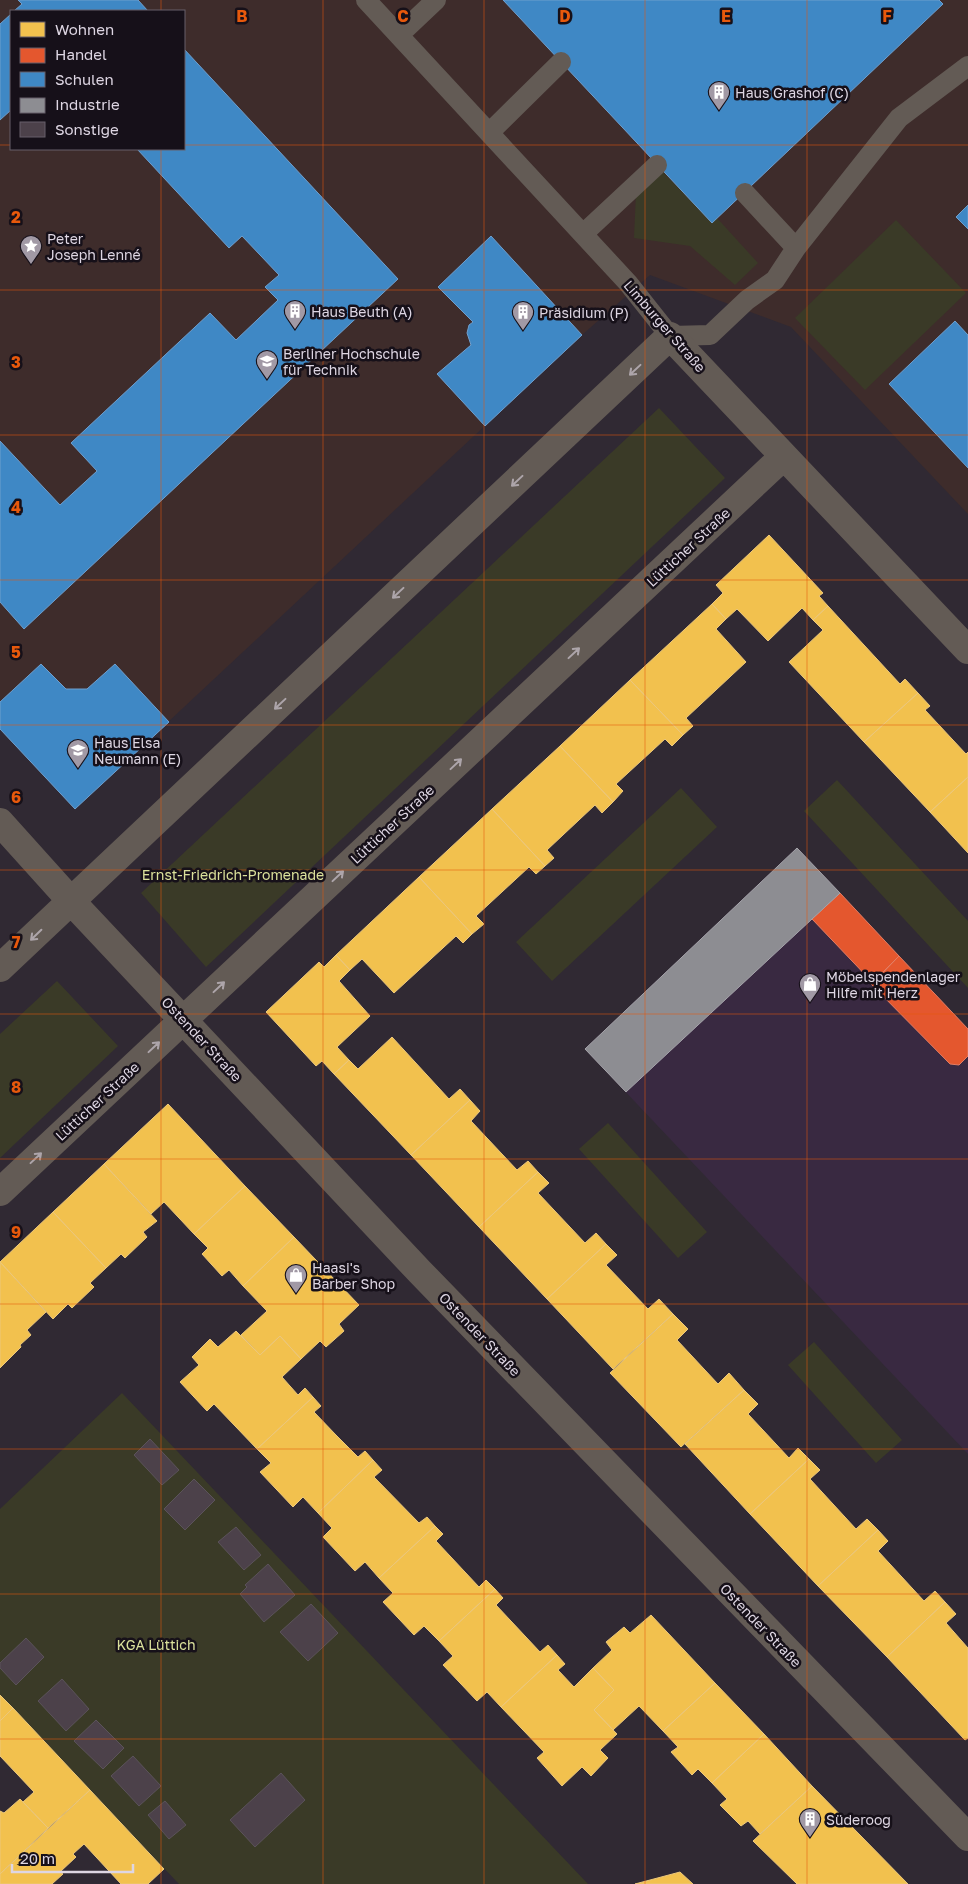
<svg xmlns="http://www.w3.org/2000/svg" width="968" height="1884" viewBox="0 0 968 1884" font-family="'Golos Text',sans-serif">
<style>
.built{fill:#392941}
.education{fill:#3e2c2b;fill-rule:evenodd}
.green{fill:#3a3a27}
.homes{fill:#f2c14e;stroke:#ecc77b}
.shops{fill:#e4572e;stroke:#e27d64}
.schools{fill:#3f88c5;stroke:#6f9fce}
.industry{fill:#8d8d92;stroke:#a5a3aa}
.building{fill:#4c414a;stroke:#5b535a}
.lines{fill:none;stroke-linecap:round;stroke-linejoin:round}
.lane{stroke:#635b55;stroke-width:20}
.street{stroke:#635b55;stroke-width:28}
.oneway{stroke:#ada5aa}
.grid{fill:none;stroke:#e8590c;stroke-width:1;stroke-opacity:0.55}
.labels{text-anchor:middle;dominant-baseline:central;stroke-width:5;stroke-linejoin:round;paint-order:stroke}
.poi-label{font-size:14px;fill:#ded6e3;stroke:#161019;text-anchor:start}
.street-label{font-size:14px;fill:#ded6e3;stroke:#161019}
.park-label{font-size:14px;fill:#dbe19b;stroke:#161019}
.grid-label{font-size:16px;text-anchor:middle;font-weight:bold;fill:#e8590c;stroke:#161019;stroke-width:5;stroke-linejoin:round;paint-order:stroke}
</style>
<rect width="100%" height="100%" fill="#302933"/>
<path class="built" d="M 797,848 L 968,1029 L 968,1454 L 585,1049 Z"/>
<path class="education" d="M 0,0 L 968,0 L 968,514 L 791,327 L 650,275 L 582,335 L 75,809 L 0,729 ZM 11,11 L 184,11 L 184,149 L 11,149 Z"/>
<path class="green" d="M 662,171 L 712,223 L 717,218 L 758,263 L 735,285 L 690,246 L 634,238 L 636,194 Z
M 896,220 L 966,293 L 865,390 L 795,318 Z
M 659,408 L 725,478 L 206,967 L 141,893 Z
M 837,780 L 968,921 L 968,988 L 804,811 Z
M 681,788 L 717,827 L 552,981 L 516,942 Z
M 57,981 L 118,1046 L 0,1158 L 0,1034 Z
M 608,1123 L 707,1232 L 678,1258 L 579,1149 Z
M 814,1342 L 902,1440 L 876,1463 L 788,1365 Z
M 122,1393 L 588,1884 L 179,1884 L 0,1695 L 0,1509 Z"/>
<path class="homes" d="M 769,535 L 823,593 L 819,596 L 828,606 L 813,620 L 802,608 L 768,641 L 737,609 L 726,619 L 712,604 L 723,593 L 716,585 Z
M 712,604 L 726,619 L 716,629 L 746,662 L 686,718 L 693,726 L 683,735 L 630,680 Z
M 828,606 L 900,684 L 905,679 L 918,693 L 864,742 L 789,662 L 823,630 L 813,620 Z
M 630,680 L 683,735 L 672,746 L 665,739 L 616,784 L 623,791 L 613,802 L 560,746 Z
M 918,693 L 930,706 L 925,710 L 966,754 L 968,752 L 968,777 L 930,812 L 864,742 Z
M 560,746 L 613,802 L 602,813 L 595,805 L 547,850 L 554,858 L 545,866 L 492,809 Z
M 968,777 L 968,853 L 930,812 Z
M 492,809 L 545,866 L 536,874 L 529,867 L 476,916 L 484,924 L 472,934 L 419,877 Z
M 419,877 L 472,934 L 463,943 L 456,936 L 394,993 L 362,959 L 350,970 L 336,955 Z
M 336,955 L 350,970 L 339,981 L 370,1016 L 337,1047 L 349,1060 L 334,1074 L 322,1061 L 316,1066 L 266,1012 L 319,962 L 324,967 Z
M 392,1037 L 449,1099 L 460,1089 L 470,1100 L 411,1155 L 334,1074 L 349,1060 L 358,1069 Z
M 470,1100 L 480,1111 L 471,1121 L 517,1170 L 528,1161 L 538,1172 L 479,1227 L 411,1155 Z
M 168,1104 L 245,1186 L 194,1234 L 164,1202 L 151,1214 L 104,1164 Z
M 104,1164 L 157,1221 L 143,1232 L 147,1237 L 125,1258 L 121,1254 L 106,1268 L 53,1212 Z
M 538,1172 L 549,1183 L 538,1193 L 585,1243 L 596,1233 L 606,1244 L 547,1299 L 479,1227 Z
M 245,1186 L 294,1237 L 243,1286 L 229,1270 L 222,1276 L 202,1254 L 208,1248 L 194,1234 Z
M 53,1212 L 106,1268 L 90,1283 L 94,1287 L 72,1308 L 68,1304 L 53,1319 L 0,1262 Z
M 294,1237 L 359,1305 L 339,1324 L 344,1331 L 326,1347 L 320,1341 L 301,1359 L 280,1336 L 260,1355 L 241,1335 L 267,1311 L 243,1286 Z
M 606,1244 L 617,1255 L 606,1265 L 648,1309 L 659,1299 L 673,1314 L 613,1369 L 547,1299 Z
M 0,1262 L 46,1312 L 27,1330 L 31,1335 L 20,1345 L 21,1347 L 0,1368 Z
M 673,1314 L 688,1329 L 677,1340 L 718,1384 L 729,1373 L 744,1390 L 681,1447 L 610,1373 Z
M 236,1331 L 260,1355 L 280,1336 L 301,1359 L 282,1377 L 298,1395 L 305,1388 L 313,1397 L 257,1449 L 214,1404 L 207,1411 L 180,1382 L 199,1365 L 192,1357 L 210,1339 L 218,1347 Z
M 744,1390 L 758,1404 L 748,1414 L 789,1458 L 798,1448 L 809,1459 L 750,1514 L 685,1444 Z
M 313,1397 L 321,1406 L 314,1412 L 336,1435 L 358,1457 L 365,1451 L 373,1460 L 318,1513 L 303,1497 L 293,1507 L 260,1472 L 271,1463 L 257,1449 Z
M 809,1459 L 820,1470 L 810,1479 L 856,1529 L 867,1519 L 878,1530 L 818,1586 L 750,1514 Z
M 373,1460 L 382,1470 L 374,1477 L 419,1523 L 427,1517 L 435,1526 L 379,1578 L 365,1562 L 355,1571 L 323,1537 L 332,1528 L 318,1513 Z
M 435,1526 L 443,1534 L 436,1541 L 479,1587 L 486,1580 L 495,1589 L 439,1641 L 424,1626 L 414,1635 L 383,1602 L 393,1593 L 379,1578 Z
M 878,1530 L 888,1541 L 878,1551 L 924,1601 L 935,1591 L 945,1602 L 887,1657 L 818,1586 Z
M 495,1589 L 503,1598 L 496,1605 L 540,1652 L 548,1645 L 557,1655 L 501,1707 L 487,1692 L 477,1701 L 443,1665 L 453,1656 L 439,1641 Z
M 945,1602 L 956,1614 L 946,1623 L 968,1648 L 968,1738 L 965,1740 L 887,1657 Z
M 651,1615 L 715,1683 L 663,1731 L 639,1706 L 613,1730 L 594,1710 L 614,1690 L 593,1668 L 612,1650 L 606,1642 L 624,1627 L 630,1633 Z
M 557,1655 L 565,1664 L 558,1670 L 574,1687 L 593,1668 L 614,1690 L 594,1710 L 617,1734 L 600,1750 L 608,1758 L 591,1776 L 582,1767 L 562,1786 L 537,1758 L 544,1752 L 501,1707 Z
M 715,1683 L 764,1734 L 712,1783 L 698,1769 L 692,1775 L 671,1752 L 678,1747 L 663,1731 Z
M 0,1695 L 13,1708 L 0,1721 Z
M 13,1708 L 90,1790 L 48,1828 L 23,1802 L 34,1792 L 0,1756 L 0,1721 Z
M 764,1734 L 812,1786 L 760,1834 L 748,1821 L 741,1826 L 720,1805 L 727,1799 L 712,1783 Z
M 812,1786 L 908,1884 L 797,1884 L 753,1841 Z
M 90,1790 L 164,1869 L 148,1884 L 121,1884 L 84,1844 L 73,1854 L 76,1857 L 60,1872 L 63,1874 L 52,1884 L 0,1884 L 0,1874 Z
M 20,1799 L 48,1828 L 0,1874 L 0,1811 L 4,1813 Z
M 680,1872 L 693,1884 L 635,1884 Z"/>
<path class="shops" d="M 840,893 L 899,956 L 873,983 L 812,919 Z
M 899,956 L 968,1029 L 968,1056 L 959,1065 L 950,1064 L 871,984 Z"/>
<path class="schools" d="M 18,0 L 138,0 L 148,11 L 14,11 L 22,4 Z
M 503,0 L 939,0 L 943,4 L 712,223 Z
M 11,14 L 11,110 L 0,120 L 0,24 Z
M 184,49 L 398,279 L 24,629 L 0,602 L 0,441 L 60,505 L 97,471 L 71,443 L 210,313 L 236,340 L 278,300 L 265,287 L 279,275 L 242,236 L 229,248 L 137,149 L 184,149 Z
M 968,205 L 968,229 L 956,217 Z
M 491,236 L 582,335 L 485,426 L 437,374 L 471,345 L 467,333 L 469,325 L 473,322 L 438,287 Z
M 955,321 L 968,335 L 968,468 L 889,384 Z
M 41,664 L 66,689 L 87,689 L 115,664 L 169,722 L 75,809 L 0,729 L 0,702 Z"/>
<path class="industry" d="M 797,848 L 840,893 L 626,1092 L 585,1049 Z"/>
<path class="building" d="M 150,1439 L 179,1470 L 162,1485 L 134,1455 Z
M 194,1479 L 215,1500 L 185,1530 L 164,1509 Z
M 236,1527 L 261,1555 L 244,1570 L 218,1542 Z
M 268,1564 L 295,1595 L 264,1622 L 240,1594 L 247,1587 L 245,1585 Z
M 311,1604 L 338,1633 L 308,1661 L 280,1632 Z
M 26,1638 L 44,1657 L 16,1685 L 0,1668 L 0,1663 Z
M 62,1679 L 89,1709 L 66,1731 L 38,1701 Z
M 96,1720 L 124,1748 L 103,1769 L 74,1741 Z
M 133,1756 L 161,1786 L 139,1806 L 111,1776 Z
M 281,1773 L 305,1800 L 255,1847 L 230,1820 Z
M 165,1801 L 186,1825 L 169,1839 L 148,1815 Z"/>
<g class="lines">
<path class="lane" d="M 366,0 L 628,283 L 670,336 L 710,335 L 747,300 L 775,280 L 796,248 L 899,118 L 968,66
M 399,35 L 436,0
M 489,133 L 561,62
M 745,193 L 796,248
M 583,234 L 657,165"/>
<path class="street" d="M 0,822 L 71,901 L 420,1272 L 968,1837
M 0,968 L 670,336 L 968,650
M 0,1192 L 784,456"/>
</g>
<defs><path id="oneway-shaft" d="M-6 0H5M1.5-3L5.5 0L1.5 3" fill="none" stroke-width="1.6" stroke-linecap="round" stroke-linejoin="round" transform="scale(1.25)"/></defs>
<g class="oneway">
<use href="#oneway-shaft" transform="translate(635 370) rotate(137)"/>
<use href="#oneway-shaft" transform="translate(517 481) rotate(137)"/>
<use href="#oneway-shaft" transform="translate(398 593) rotate(137)"/>
<use href="#oneway-shaft" transform="translate(574 653) rotate(-43)"/>
<use href="#oneway-shaft" transform="translate(280 704) rotate(137)"/>
<use href="#oneway-shaft" transform="translate(456 764) rotate(-43)"/>
<use href="#oneway-shaft" transform="translate(338 876) rotate(-43)"/>
<use href="#oneway-shaft" transform="translate(36 935) rotate(136)"/>
<use href="#oneway-shaft" transform="translate(219 987) rotate(-43)"/>
<use href="#oneway-shaft" transform="translate(154 1047) rotate(-43)"/>
<use href="#oneway-shaft" transform="translate(36 1158) rotate(-43)"/>
</g>
<path class="grid" d="M 161,0 L 161,11M 323,0 L 323,1884M 484,0 L 484,1884M 645,0 L 645,1884M 807,0 L 807,1884M 0,145 L 11,145M 184,145 L 968,145M 161,149 L 161,1884M 0,290 L 968,290M 0,435 L 968,435M 0,580 L 968,580M 0,725 L 968,725M 0,870 L 968,870M 0,1014 L 968,1014M 0,1159 L 968,1159M 0,1304 L 968,1304M 0,1449 L 968,1449M 0,1594 L 968,1594M 0,1739 L 968,1739"/>
<defs>
<g id="building-pin" transform="scale(1.125)"><path d="M0 17L-7.5 6A9.5 9.5 0 1 1 7.5 6Z" fill="#a199a5" stroke="#161019"/><path d="M-4-6H4V6H1V3H-1V6H-4ZM-2.5-4.3h1.7v1.8h-1.7ZM.8-4.3h1.7v1.8H.8ZM-2.5-1h1.7V.8h-1.7ZM.8-1h1.7V.8H.8Z" fill="#fff"/></g>
<g id="sight-pin" transform="scale(1.125)"><path d="M0 17L-7.5 6A9.5 9.5 0 1 1 7.5 6Z" fill="#a199a5" stroke="#161019"/><path d="M0-6L1.8-2.2L6-1.7L2.9 1.2L3.7 5.4L0 3.3L-3.7 5.4L-2.9 1.2L-6-1.7L-1.8-2.2Z" fill="#fff"/></g>
<g id="university-pin" transform="scale(1.125)"><path d="M0 17L-7.5 6A9.5 9.5 0 1 1 7.5 6Z" fill="#a199a5" stroke="#161019"/><path d="M0-5L7-2L0 1L-7-2ZM-4 1L0 2.5L4 1V4Q0 6-4 4Z" fill="#fff"/></g>
<g id="school-pin" transform="scale(1.125)"><path d="M0 17L-7.5 6A9.5 9.5 0 1 1 7.5 6Z" fill="#a199a5" stroke="#161019"/><path d="M0-5L7-2L0 1L-7-2ZM-4 1L0 2.5L4 1V4Q0 6-4 4Z" fill="#fff"/></g>
<g id="shop-pin" transform="scale(1.125)"><path d="M0 17L-7.5 6A9.5 9.5 0 1 1 7.5 6Z" fill="#a199a5" stroke="#161019"/><path d="M-5-2.5h2.3a2.7 3.5 0 0 1 5.4 0H5L5.5 6h-11ZM-1.5-2.5h3a1.5 2.3 0 0 0-3 0Z" fill="#fff"/></g>
</defs>
<g fill-rule="evenodd">
<use href="#building-pin" x="719" y="92"/>
<use href="#sight-pin" x="31" y="246"/>
<use href="#building-pin" x="295" y="311"/>
<use href="#building-pin" x="523" y="312"/>
<use href="#university-pin" x="267" y="361"/>
<use href="#school-pin" x="78" y="750"/>
<use href="#shop-pin" x="810" y="984"/>
<use href="#shop-pin" x="296" y="1275"/>
<use href="#building-pin" x="810" y="1819"/>
</g>
<g class="labels">
<g class="poi-label">
<text x="735" y="92">Haus Grashof (C)</text>
<text x="47" y="238">Peter<tspan x="47" dy="16">Joseph Lenné</tspan></text>
<text x="311" y="311">Haus Beuth (A)</text>
<text x="539" y="312">Präsidium (P)</text>
<text x="283" y="353">Berliner Hochschule<tspan x="283" dy="16">für Technik</tspan></text>
<text x="94" y="742">Haus Elsa<tspan x="94" dy="16">Neumann (E)</tspan></text>
<text x="826" y="976">Möbelspendenlager<tspan x="826" dy="16">Hilfe mit Herz</tspan></text>
<text x="312" y="1267">Haasi's<tspan x="312" dy="16">Barber Shop</tspan></text>
<text x="826" y="1819">Süderoog</text>
</g>
<g class="street-label">
<text transform="translate(665 326) rotate(49)">Limburger Straße</text>
<text transform="translate(688 547) rotate(-43)">Lütticher Straße</text>
<text transform="translate(392 824) rotate(-43)">Lütticher Straße</text>
<text transform="translate(202 1039) rotate(47)">Ostender Straße</text>
<text transform="translate(97 1101) rotate(-43)">Lütticher Straße</text>
<text transform="translate(480 1334) rotate(46)">Ostender Straße</text>
<text transform="translate(761 1625) rotate(46)">Ostender Straße</text>
</g>
<g class="park-label">
<text x="233" y="874">Ernst-Friedrich-Promenade</text>
<text x="156" y="1644">KGA Lüttich</text>
</g>
</g>
<g class="grid-label">
<text x="242" y="22">B</text>
<text x="403" y="22">C</text>
<text x="565" y="22">D</text>
<text x="726" y="22">E</text>
<text x="887" y="22">F</text>
<text x="16" y="223">2</text>
<text x="16" y="368">3</text>
<text x="16" y="513">4</text>
<text x="16" y="658">5</text>
<text x="16" y="803">6</text>
<text x="16" y="948">7</text>
<text x="16" y="1093">8</text>
<text x="16" y="1238">9</text>
</g>
<rect x="10" y="10" width="175" height="140" fill="#161019" stroke="#665f6a"/>
<rect x="20" y="22" width="25" height="15" fill="#f2c14e" stroke="#665f6a"/>
<text x="55" y="35" font-size="15" fill="#ded6e3">Wohnen</text>
<rect x="20" y="48" width="25" height="15" fill="#e4572e" stroke="#665f6a"/>
<text x="55" y="60" font-size="15" fill="#ded6e3">Handel</text>
<rect x="20" y="72" width="25" height="15" fill="#3f88c5" stroke="#665f6a"/>
<text x="55" y="85" font-size="15" fill="#ded6e3">Schulen</text>
<rect x="20" y="98" width="25" height="15" fill="#8d8d92" stroke="#665f6a"/>
<text x="55" y="110" font-size="15" fill="#ded6e3">Industrie</text>
<rect x="20" y="122" width="25" height="15" fill="#4c414a" stroke="#665f6a"/>
<text x="55" y="135" font-size="15" fill="#ded6e3">Sonstige</text>
<path d="M12 1864v8h121v-8" fill="none" stroke="#ded6e3" stroke-width="2.5"/>
<text x="20" y="1864" font-size="15" fill="#ded6e3" stroke="#161019" stroke-width="4" paint-order="stroke">20 m</text>
</svg>
